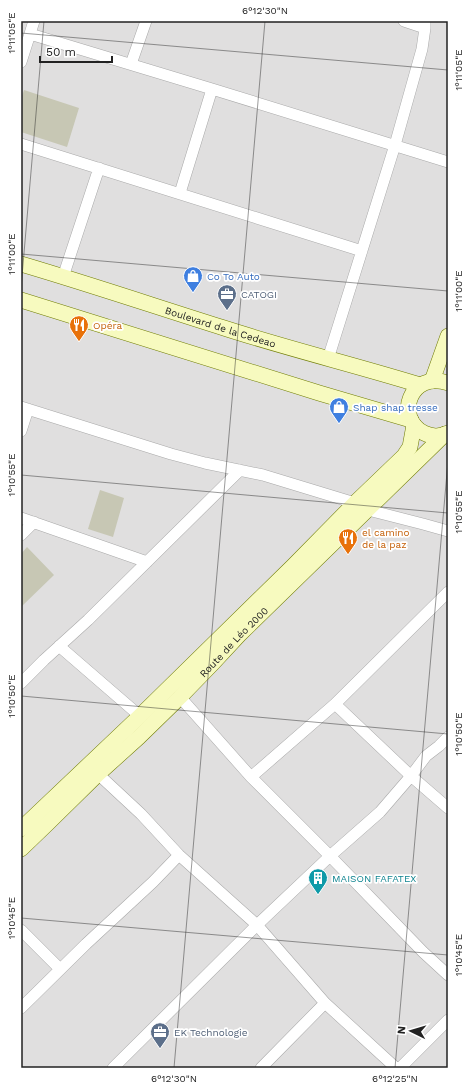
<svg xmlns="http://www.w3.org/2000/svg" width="469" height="1089" viewBox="0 0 469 1089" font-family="'Work Sans',sans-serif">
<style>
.residential{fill:#e0dfdf}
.construction{fill:#c7c7b4}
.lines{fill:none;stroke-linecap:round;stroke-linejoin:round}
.street-casing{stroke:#a9a9a9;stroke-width:12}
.secondary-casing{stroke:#707d05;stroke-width:16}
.street{stroke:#fff;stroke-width:11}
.secondary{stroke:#f7fabf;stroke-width:15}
.ticks{fill:none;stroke:#222;stroke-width:1;stroke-opacity:0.45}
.labels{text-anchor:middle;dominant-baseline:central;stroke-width:3.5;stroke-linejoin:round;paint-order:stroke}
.shop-label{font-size:10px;fill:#366cbe;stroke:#fff;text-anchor:start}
.service-label{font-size:10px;fill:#4e5e75;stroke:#fff;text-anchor:start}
.food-label{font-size:10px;fill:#c56008;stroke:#fff;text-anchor:start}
.street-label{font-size:10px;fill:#222;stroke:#fff}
.culture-label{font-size:10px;fill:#0d838f;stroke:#fff;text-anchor:start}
.neatline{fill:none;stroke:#222;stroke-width:1.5}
.ticks-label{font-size:10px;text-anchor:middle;fill:#222}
</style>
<rect width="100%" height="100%" fill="#f2efe9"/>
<path class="residential" d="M 21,21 L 448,21 L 448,1068 L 21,1068 Z"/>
<path class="construction" d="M 24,90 L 79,108 L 67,147 L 21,132 L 21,99 Z
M 100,490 L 124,498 L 113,537 L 88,529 Z
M 27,547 L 54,575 L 21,607 L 21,554 Z"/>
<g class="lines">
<g class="street-casing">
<path id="street" d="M 404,21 L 425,28
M 30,34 L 212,89 L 448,162
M 21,62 L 34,21
M 131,64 L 146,21
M 21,144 L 362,251
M 180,193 L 212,89
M 63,277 L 99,168
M 328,359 L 395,145 L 422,49 L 425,28 L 425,21
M 21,407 L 171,454 L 205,463 L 263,475 L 355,503 L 368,510 L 423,524 L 448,531
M 21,431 L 28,409
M 21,518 L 147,562
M 21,535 L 34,522
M 448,592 L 335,704 L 411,776 L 448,808
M 59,646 L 140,716
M 21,683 L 44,660 L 88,620 L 240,470
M 180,697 L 251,777 L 330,856 L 423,952 L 448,975
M 98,774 L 141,814 L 179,855 L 257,925 L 325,1003 L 396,1068
M 251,777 L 335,704
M 21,930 L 60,969
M 21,1008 L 86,944 L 153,882 L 179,855
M 113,1068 L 257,925 L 330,856 L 380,812 L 411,776 L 426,756 L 439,746 L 448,737
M 261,1068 L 325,1003
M 400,1068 L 448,1020"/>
</g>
<g class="secondary-casing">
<g id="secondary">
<path id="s1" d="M 21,264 C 89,284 157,307 224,328 C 289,349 355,365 420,385"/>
<path d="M 21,300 L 319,393 L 411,420"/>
<path d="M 432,381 L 448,336"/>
<path d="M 448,383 C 410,370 394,418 424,433 C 432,437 440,437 448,433"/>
<path d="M 21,829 L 140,716 L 293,566 L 355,503 L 404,456 L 410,447 L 414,425"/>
<path id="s2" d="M 21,849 L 47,824 L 98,774 L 139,737 L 180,697 L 213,663 L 239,635 L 445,434"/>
</g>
</g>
<use href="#street" class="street"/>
<use href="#secondary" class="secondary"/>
</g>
<path class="ticks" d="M 21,33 L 448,70M 21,254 L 448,291M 21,288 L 44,21M 21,475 L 448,513M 21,696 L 448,734M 21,918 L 448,955M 174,1068 L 265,21M 395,1068 L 448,461"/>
<defs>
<g id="shop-pin" transform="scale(1)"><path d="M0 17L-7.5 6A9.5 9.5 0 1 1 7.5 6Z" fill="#3f7fe0" stroke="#fff"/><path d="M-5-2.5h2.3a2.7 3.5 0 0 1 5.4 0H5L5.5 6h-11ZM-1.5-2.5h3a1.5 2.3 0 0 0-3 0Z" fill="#fff"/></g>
<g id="office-pin" transform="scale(1)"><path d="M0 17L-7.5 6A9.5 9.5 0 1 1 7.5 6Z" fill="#5c6f8a" stroke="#fff"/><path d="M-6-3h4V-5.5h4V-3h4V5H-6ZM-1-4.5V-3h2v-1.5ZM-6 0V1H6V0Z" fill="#fff"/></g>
<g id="restaurant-pin" transform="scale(1)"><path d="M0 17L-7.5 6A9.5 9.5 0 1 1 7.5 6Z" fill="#e8710a" stroke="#fff"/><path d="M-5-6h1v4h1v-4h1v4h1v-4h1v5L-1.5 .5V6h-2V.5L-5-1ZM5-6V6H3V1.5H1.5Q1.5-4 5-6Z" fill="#fff"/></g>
<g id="building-pin" transform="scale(1)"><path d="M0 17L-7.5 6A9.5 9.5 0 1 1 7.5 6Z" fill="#0f9aa8" stroke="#fff"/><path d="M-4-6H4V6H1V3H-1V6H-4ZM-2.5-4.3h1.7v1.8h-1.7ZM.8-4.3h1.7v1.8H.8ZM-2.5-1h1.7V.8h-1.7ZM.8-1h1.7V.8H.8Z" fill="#fff"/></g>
</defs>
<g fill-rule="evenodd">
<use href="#shop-pin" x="193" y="276"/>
<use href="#office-pin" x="227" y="294"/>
<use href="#restaurant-pin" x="79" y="325"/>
<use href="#shop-pin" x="339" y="407"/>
<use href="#restaurant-pin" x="348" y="538"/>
<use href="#building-pin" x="318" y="878"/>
<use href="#office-pin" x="160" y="1032"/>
</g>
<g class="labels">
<g class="shop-label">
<text x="207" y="276">Co To Auto</text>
<text x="353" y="407">Shap shap tresse</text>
</g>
<g class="service-label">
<text x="241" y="294">CATOGI</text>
<text x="174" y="1032">EK Technologie</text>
</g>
<g class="food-label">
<text x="93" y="325">Opéra</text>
<text x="362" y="532">el camino<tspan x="362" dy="12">de la paz</tspan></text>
</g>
<g class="street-label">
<text stroke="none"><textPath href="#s1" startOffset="209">Boulevard de la Cedeao</textPath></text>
<text stroke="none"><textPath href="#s2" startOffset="297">Route de Léo 2000</textPath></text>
</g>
<g class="culture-label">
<text x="332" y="878">MAISON FAFATEX</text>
</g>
</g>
<rect width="469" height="1089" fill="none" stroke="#ffffff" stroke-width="44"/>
<g transform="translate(411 1031) rotate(275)" stroke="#ffffff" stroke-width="3" paint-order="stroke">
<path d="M0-3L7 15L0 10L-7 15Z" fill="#222222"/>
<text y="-6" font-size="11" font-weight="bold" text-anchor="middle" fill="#222222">N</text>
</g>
<path d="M40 56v6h72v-6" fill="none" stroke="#222222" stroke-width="2"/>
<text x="46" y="56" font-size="12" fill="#222222" stroke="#ffffff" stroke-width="3" paint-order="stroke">50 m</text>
<rect x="22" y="22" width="425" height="1045" class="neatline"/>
<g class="ticks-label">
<text x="265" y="14">6°12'30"N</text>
<text transform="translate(11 33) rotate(-90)" y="4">1°11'05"E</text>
<text transform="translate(458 70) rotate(-90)" y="4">1°11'05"E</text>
<text transform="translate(11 254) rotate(-90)" y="4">1°11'00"E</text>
<text transform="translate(458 291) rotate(-90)" y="4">1°11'00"E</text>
<text transform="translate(11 475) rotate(-90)" y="4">1°10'55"E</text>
<text transform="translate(458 512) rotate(-90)" y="4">1°10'55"E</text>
<text transform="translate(11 696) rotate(-90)" y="4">1°10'50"E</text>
<text transform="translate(458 734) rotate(-90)" y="4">1°10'50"E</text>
<text transform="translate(11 918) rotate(-90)" y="4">1°10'45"E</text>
<text transform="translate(458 955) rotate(-90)" y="4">1°10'45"E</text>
<text x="174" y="1082">6°12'30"N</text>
<text x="395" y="1082">6°12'25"N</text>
</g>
</svg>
